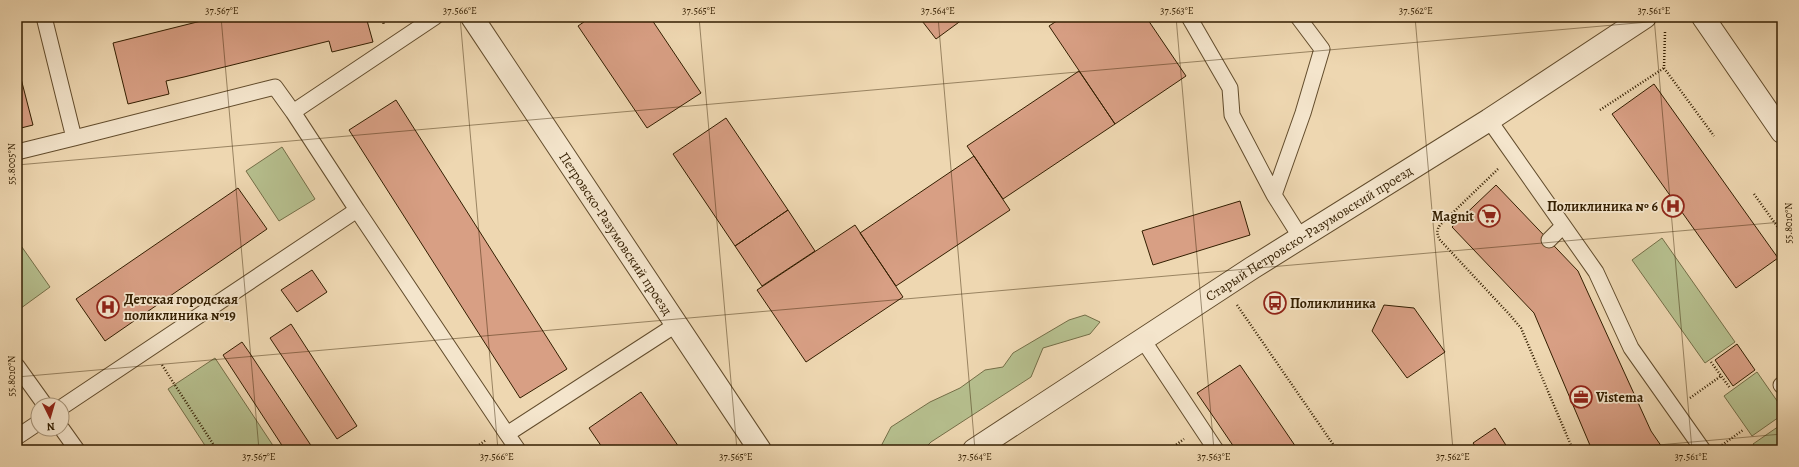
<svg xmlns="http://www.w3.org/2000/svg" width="1799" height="467" viewBox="0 0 1799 467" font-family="Alegreya,serif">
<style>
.green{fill:#b6bf8e;stroke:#746e47}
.building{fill:#d89f84;stroke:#331e00}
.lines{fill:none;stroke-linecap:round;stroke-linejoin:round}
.service-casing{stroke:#624c2c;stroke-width:17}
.minor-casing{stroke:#624c2c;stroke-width:24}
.tertiary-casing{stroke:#624c2c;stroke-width:24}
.path{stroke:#331e00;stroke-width:2.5;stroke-dasharray:1 2;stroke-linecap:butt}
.service{stroke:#f4e5cc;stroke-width:15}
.minor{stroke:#f4e5cc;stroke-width:22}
.tertiary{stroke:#f4e5cc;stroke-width:22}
.ticks{fill:none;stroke:#331e00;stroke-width:1;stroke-opacity:0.45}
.labels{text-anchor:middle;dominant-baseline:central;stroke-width:3.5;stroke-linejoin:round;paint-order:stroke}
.poi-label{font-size:14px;font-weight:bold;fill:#331e00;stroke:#f4e5cc;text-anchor:start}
.street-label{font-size:14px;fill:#331e00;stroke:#f4e5cc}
.neatline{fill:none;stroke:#331e00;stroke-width:1.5}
.ticks-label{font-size:10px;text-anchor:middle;fill:#331e00}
</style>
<rect width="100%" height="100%" fill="#eed7b1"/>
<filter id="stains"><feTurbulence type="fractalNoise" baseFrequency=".005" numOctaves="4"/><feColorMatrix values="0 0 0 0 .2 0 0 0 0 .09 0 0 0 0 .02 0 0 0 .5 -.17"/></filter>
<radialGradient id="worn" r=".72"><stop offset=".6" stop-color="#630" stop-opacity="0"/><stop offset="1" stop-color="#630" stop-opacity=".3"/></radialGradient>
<path class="green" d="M 282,147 L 315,199 L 279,221 L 246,171 Z
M 1662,238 L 1735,342 L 1705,363 L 1632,260 Z
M 17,240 L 50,287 L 17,311 Z
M 1085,315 L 1100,322 L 1090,334 L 1043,348 L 1031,377 L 931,442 L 923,450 L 879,450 L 891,427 L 930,402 L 960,388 L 985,370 L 1003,367 L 1013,353 L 1069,320 Z
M 215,358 L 276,450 L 208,450 L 168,389 Z
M 1757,372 L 1782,408 L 1782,415 L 1752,436 L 1724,396 Z
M 1782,424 L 1782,450 L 1757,450 L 1753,444 Z"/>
<path class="building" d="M 217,17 L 366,17 L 373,42 L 332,52 L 329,41 L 184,77 L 166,81 L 169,94 L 128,104 L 113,43 Z
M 591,17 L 650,17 L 701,93 L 647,128 L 578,26 Z
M 919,17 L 966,17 L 936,39 Z
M 1063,17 L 1146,17 L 1186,76 L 1115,124 L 1049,26 Z
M 1777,17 L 1782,17 L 1782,24 Z
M 17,67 L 18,67 L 33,125 L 17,129 Z
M 1079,71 L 1115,124 L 1003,199 L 967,146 Z
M 1654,84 L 1778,258 L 1736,288 L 1612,114 Z
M 396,100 L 567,369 L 520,398 L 349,130 Z
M 726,118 L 788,210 L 735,246 L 673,154 Z
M 974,156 L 1010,210 L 896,286 L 860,233 Z
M 1496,185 L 1578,271 L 1651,431 L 1664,450 L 1592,450 L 1534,313 L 1452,227 Z
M 238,188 L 267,229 L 105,341 L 76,299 Z
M 1240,201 L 1250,235 L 1153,265 L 1142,231 Z
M 788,210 L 815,251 L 762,286 L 735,246 Z
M 855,225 L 903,297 L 806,362 L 757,290 Z
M 312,270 L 327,292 L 297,312 L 281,290 Z
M 1384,305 L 1414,308 L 1445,352 L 1407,378 L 1372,331 Z
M 291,324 L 357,426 L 337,439 L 270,338 Z
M 242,342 L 249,352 L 314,450 L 285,450 L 223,355 Z
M 1737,344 L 1755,370 L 1733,386 L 1715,360 Z
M 1240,365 L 1298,450 L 1236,450 L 1217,422 L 1197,393 Z
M 641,392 L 681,450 L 604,450 L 589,428 Z
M 1495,428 L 1509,450 L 1478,450 L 1473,443 Z"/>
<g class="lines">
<g class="service-casing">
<path id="service" d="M 1189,17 L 1230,88 L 1232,115 L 1274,195 L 1301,238
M 1489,120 L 1596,272 L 1631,348 L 1703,450
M 74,138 L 275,87 L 293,112
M 17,152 L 74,138 L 44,17
M 1274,195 L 1303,113 L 1322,49 L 1298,17
M 357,210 L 507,434
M 1549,240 L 1563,226
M 1143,340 L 1216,450
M 17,366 L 45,405
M 1781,385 L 1782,386
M 62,407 L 357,210 L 293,112 L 435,17
M 62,429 L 77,450
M 17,437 L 38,423
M 518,450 L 507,434 L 677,324"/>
</g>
<g class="minor-casing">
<path id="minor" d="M 1703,17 L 1782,132"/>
</g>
<g class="tertiary-casing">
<g id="tertiary">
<path id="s1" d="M 472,17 L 760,450"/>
<path id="s2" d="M 974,450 L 1252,268 L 1489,120 L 1645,17"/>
</g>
</g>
<path class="path" d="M 382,17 L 384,25
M 1665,32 L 1664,68 L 1714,136
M 1600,110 L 1664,68
M 1498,169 L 1440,225 C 1436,231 1437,234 1440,240 L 1509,314 L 1521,328 L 1573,450
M 1754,194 L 1782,233
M 1237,305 L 1337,450
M 1711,362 L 1730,388
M 162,365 L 217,450
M 1690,398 L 1721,376
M 1722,445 L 1743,430
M 472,450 L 486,440
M 1169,450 L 1184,439"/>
<use href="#service" class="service"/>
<use href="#minor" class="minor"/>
<use href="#tertiary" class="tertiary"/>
</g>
<path class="ticks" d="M 221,17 L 259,450M 460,17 L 498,450M 699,17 L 737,450M 938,17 L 975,450M 1176,17 L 1214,450M 1415,17 L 1453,450M 1654,17 L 1692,450M 17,165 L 1705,17M 17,377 L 1782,222M 17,413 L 20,450M 1602,450 L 1782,434"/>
<defs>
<g id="hospital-ring" transform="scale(1.15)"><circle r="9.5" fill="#f4e5cc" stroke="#8f2418" stroke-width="1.5"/><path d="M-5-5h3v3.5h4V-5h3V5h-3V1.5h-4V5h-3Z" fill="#8f2418"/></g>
<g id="supermarket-ring" transform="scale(1.15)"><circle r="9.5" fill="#f4e5cc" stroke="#8f2418" stroke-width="1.5"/><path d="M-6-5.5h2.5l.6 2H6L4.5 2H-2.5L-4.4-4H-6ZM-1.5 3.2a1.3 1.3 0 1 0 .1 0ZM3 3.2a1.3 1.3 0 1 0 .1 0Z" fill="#8f2418"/></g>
<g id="bus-ring" transform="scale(1.15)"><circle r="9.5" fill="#f4e5cc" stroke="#8f2418" stroke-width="1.5"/><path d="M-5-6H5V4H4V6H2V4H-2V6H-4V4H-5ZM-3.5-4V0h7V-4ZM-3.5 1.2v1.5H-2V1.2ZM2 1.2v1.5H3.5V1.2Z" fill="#8f2418"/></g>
<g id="office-ring" transform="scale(1.15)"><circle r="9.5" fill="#f4e5cc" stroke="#8f2418" stroke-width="1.5"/><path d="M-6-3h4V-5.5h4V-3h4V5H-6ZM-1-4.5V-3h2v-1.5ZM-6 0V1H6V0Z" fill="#8f2418"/></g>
</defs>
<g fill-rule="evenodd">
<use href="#hospital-ring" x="1673" y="206"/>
<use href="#supermarket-ring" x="1489" y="216"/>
<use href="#bus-ring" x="1275" y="303"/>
<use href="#hospital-ring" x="108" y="307"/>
<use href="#office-ring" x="1581" y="397"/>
</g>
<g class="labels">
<g class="poi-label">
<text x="1658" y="206" text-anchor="end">Поликлиника № 6</text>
<text x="1474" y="216" text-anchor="end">Magnit</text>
<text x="124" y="299">Детская городская<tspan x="124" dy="16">поликлиника №19</tspan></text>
<text x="1290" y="303">Поликлиника</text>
<text x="1596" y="397">Vistema</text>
</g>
<g class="street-label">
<text stroke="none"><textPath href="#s1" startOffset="260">Петровско-Разумовский проезд</textPath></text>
<text stroke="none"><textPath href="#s2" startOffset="399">Старый Петровско-Разумовский проезд</textPath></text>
</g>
</g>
<rect width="1799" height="467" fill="none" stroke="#eed7b1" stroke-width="44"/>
<g transform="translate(50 417) rotate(175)"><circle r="19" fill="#f4e5cc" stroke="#a7957a"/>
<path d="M0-3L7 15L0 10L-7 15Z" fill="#8f2418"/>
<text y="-6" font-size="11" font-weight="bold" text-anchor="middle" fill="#331e00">N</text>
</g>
<rect x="22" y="22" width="1755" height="423" class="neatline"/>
<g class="ticks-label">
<text x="222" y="14">37.567°E</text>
<text x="460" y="14">37.566°E</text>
<text x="699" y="14">37.565°E</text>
<text x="938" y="14">37.564°E</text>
<text x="1177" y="14">37.563°E</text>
<text x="1416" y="14">37.562°E</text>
<text x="1654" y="14">37.561°E</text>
<text transform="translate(11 164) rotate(-90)" y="4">55.8005°N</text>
<text transform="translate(1788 223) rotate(-90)" y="4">55.8010°N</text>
<text transform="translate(11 376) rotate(-90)" y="4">55.8010°N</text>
<text x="259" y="460">37.567°E</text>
<text x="497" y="460">37.566°E</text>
<text x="736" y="460">37.565°E</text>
<text x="975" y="460">37.564°E</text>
<text x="1214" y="460">37.563°E</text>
<text x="1453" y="460">37.562°E</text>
<text x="1691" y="460">37.561°E</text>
</g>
<rect width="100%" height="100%" filter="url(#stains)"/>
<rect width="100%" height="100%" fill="url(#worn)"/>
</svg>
